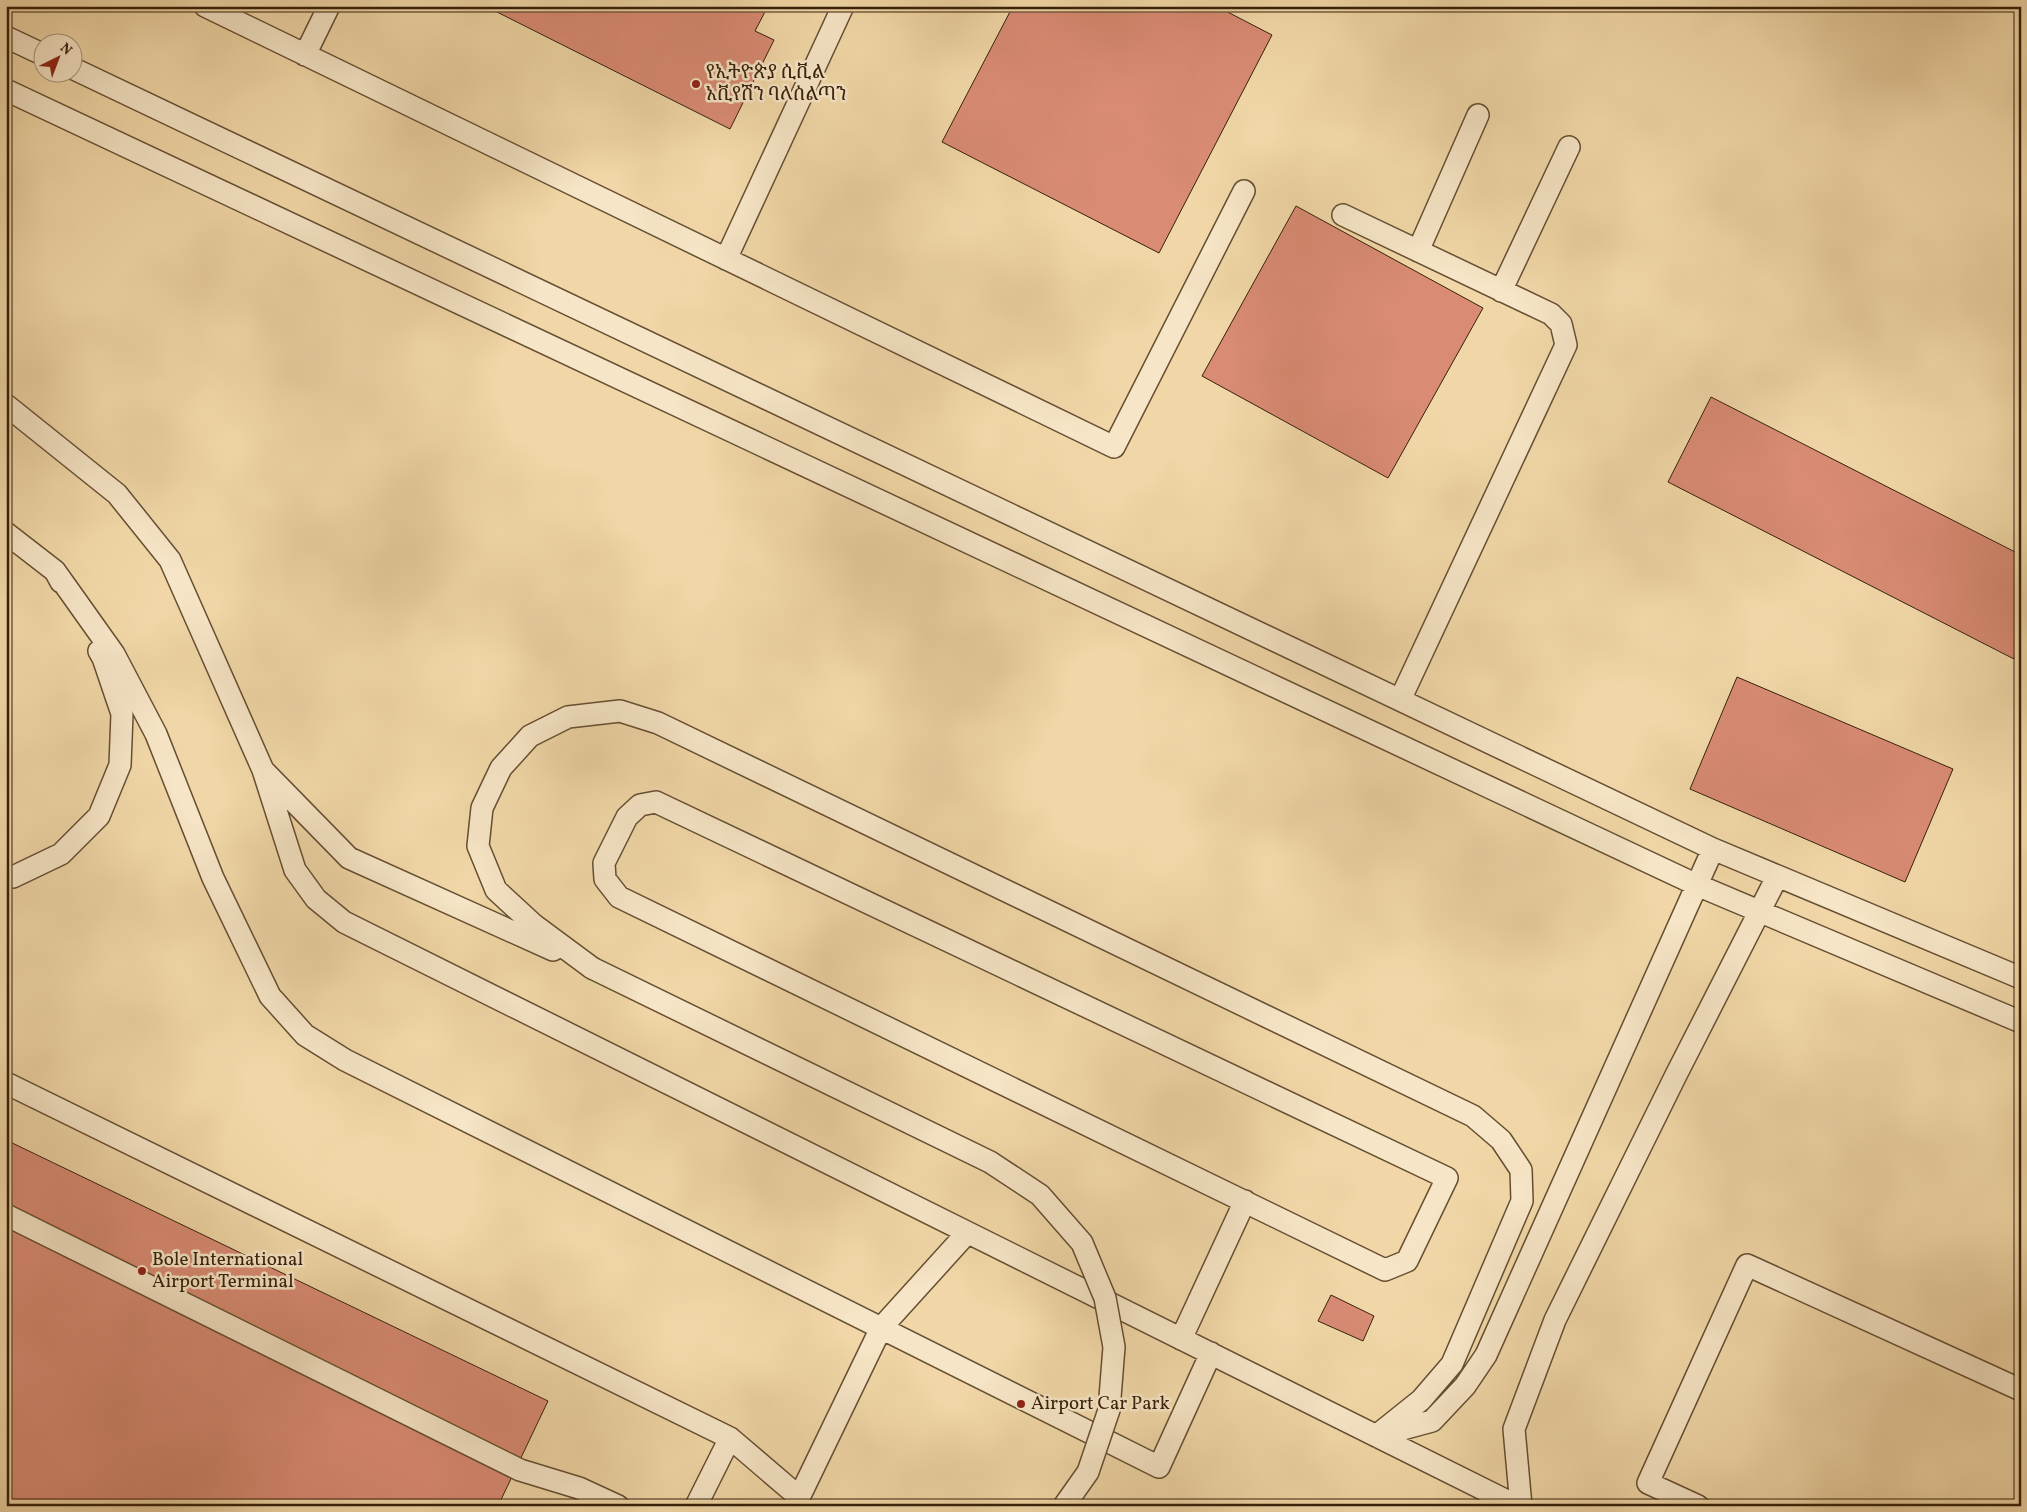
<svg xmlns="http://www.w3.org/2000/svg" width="2027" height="1512" viewBox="0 0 2027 1512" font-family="Vollkorn,'Noto Serif Ethiopic',serif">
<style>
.building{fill:#d98b74;stroke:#36200b}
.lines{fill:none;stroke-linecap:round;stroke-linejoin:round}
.service-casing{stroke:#654e32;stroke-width:24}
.service{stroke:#f6e5c6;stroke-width:21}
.service-bridge-casing{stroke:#654e32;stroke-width:24;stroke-linecap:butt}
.service-bridge{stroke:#f6e5c6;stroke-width:21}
.poi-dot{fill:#8f2418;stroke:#f6e5c6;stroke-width:2}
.labels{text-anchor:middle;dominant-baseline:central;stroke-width:5;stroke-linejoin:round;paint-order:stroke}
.poi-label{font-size:19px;fill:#36200b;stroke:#f6e5c6;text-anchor:start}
</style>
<rect width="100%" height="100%" fill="#f1d7a7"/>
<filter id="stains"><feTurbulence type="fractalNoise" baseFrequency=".004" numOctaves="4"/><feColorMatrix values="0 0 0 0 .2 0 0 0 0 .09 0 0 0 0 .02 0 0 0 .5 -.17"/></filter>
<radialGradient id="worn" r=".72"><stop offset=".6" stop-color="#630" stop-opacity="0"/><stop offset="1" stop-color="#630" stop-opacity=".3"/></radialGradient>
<path class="building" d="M 485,6 L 768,6 L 755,31 L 774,40 L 730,129 Z
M 1013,6 L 1216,6 L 1272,35 L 1159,253 L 942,142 Z
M 1646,6 L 1658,6 L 1656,11 Z
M 1296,206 L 1483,308 L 1388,478 L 1202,376 Z
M 1711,397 L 2021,555 L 2021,645 L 2014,659 L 1668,482 Z
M 1737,677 L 1953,769 L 1905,882 L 1690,789 Z
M 6,1140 L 548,1401 L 498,1506 L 6,1506 Z
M 1331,1295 L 1374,1316 L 1363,1341 L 1318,1321 Z"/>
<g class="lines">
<g class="service-casing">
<path id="service" d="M 205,6 L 1114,447 L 1244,191
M 6,37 L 42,54
M 305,55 L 329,6
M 72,68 L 1713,849 L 2021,978
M 6,90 L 1697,885 L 2021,1022
M 1343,215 L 1551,314 L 1561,324 L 1566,345 L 1400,700
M 1418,251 L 1478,115
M 726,259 L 843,6
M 1501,291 L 1569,147
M 6,405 L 117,494 L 170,560 L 263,770 L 349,858 L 553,950
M 6,533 L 55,571 L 61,582
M 55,571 L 114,654 L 156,734 L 213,878 L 270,996 L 305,1035 L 345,1060 L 1159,1467 L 1211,1353
M 263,770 L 295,870 L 316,899 L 344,922 L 1517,1506
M 656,802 L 1447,1178 L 1407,1261 L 1385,1270 L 619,897 L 605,879 L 604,863 L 627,817 L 640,805 Z
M 6,877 L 13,877 L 61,854 L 99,816 L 120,765 L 122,714 L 103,658 L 99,651
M 592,968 L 534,925 L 496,890 L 478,846 L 482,808 L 501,768 L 530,736 L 568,717 L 620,711 L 658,723 L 1473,1116 L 1501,1140 L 1521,1170 L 1522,1201 L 1452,1364 L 1421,1400 L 1376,1436
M 6,1083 L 730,1438 L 799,1497
M 6,1215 L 520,1470 L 579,1488 L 618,1506
M 1181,1339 L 1245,1201
M 1384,1434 L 1432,1421 L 1465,1386 L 1486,1355 L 1713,849
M 696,1506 L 730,1438
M 795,1506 L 881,1328 L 967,1233
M 1521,1506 L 1514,1429 L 1555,1320 L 1676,1075 L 1777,877
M 1698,1506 L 1648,1483 L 1747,1265 L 2021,1390"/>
</g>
<use href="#service" class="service"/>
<g class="service-bridge-casing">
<path id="service-bridge" d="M 592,968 L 990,1162 L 1040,1195 L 1082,1243 L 1105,1298 L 1114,1347 L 1109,1410 L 1088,1472 L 1064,1506"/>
</g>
<use href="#service-bridge" class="service-bridge"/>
</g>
<g class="poi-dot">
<circle cx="696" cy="84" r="5"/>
<circle cx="142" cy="1271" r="5"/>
<circle cx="1021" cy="1404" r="5"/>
</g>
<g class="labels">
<g class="poi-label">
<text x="706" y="73">የኢትዮጵያ ሲቪል<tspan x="706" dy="22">አቪየሽን ባለስልጣን</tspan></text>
<text x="152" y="1260">Bole International<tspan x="152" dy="22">Airport Terminal</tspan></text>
<text x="1031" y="1404">Airport Car Park</text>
</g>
</g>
<rect width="2027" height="1512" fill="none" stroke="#f1d7a7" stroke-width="25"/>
<rect x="8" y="8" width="2012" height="1497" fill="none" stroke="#36200b" stroke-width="2.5"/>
<rect x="12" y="12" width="2002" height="1487" fill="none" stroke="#36200b"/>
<g transform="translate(58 58) rotate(42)"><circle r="24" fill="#f6e5c6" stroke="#a9967b"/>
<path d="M0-4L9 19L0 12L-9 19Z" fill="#8f2418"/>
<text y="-8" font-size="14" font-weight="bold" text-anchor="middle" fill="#36200b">N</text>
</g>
<rect width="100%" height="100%" filter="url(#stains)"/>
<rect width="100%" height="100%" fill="url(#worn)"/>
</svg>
